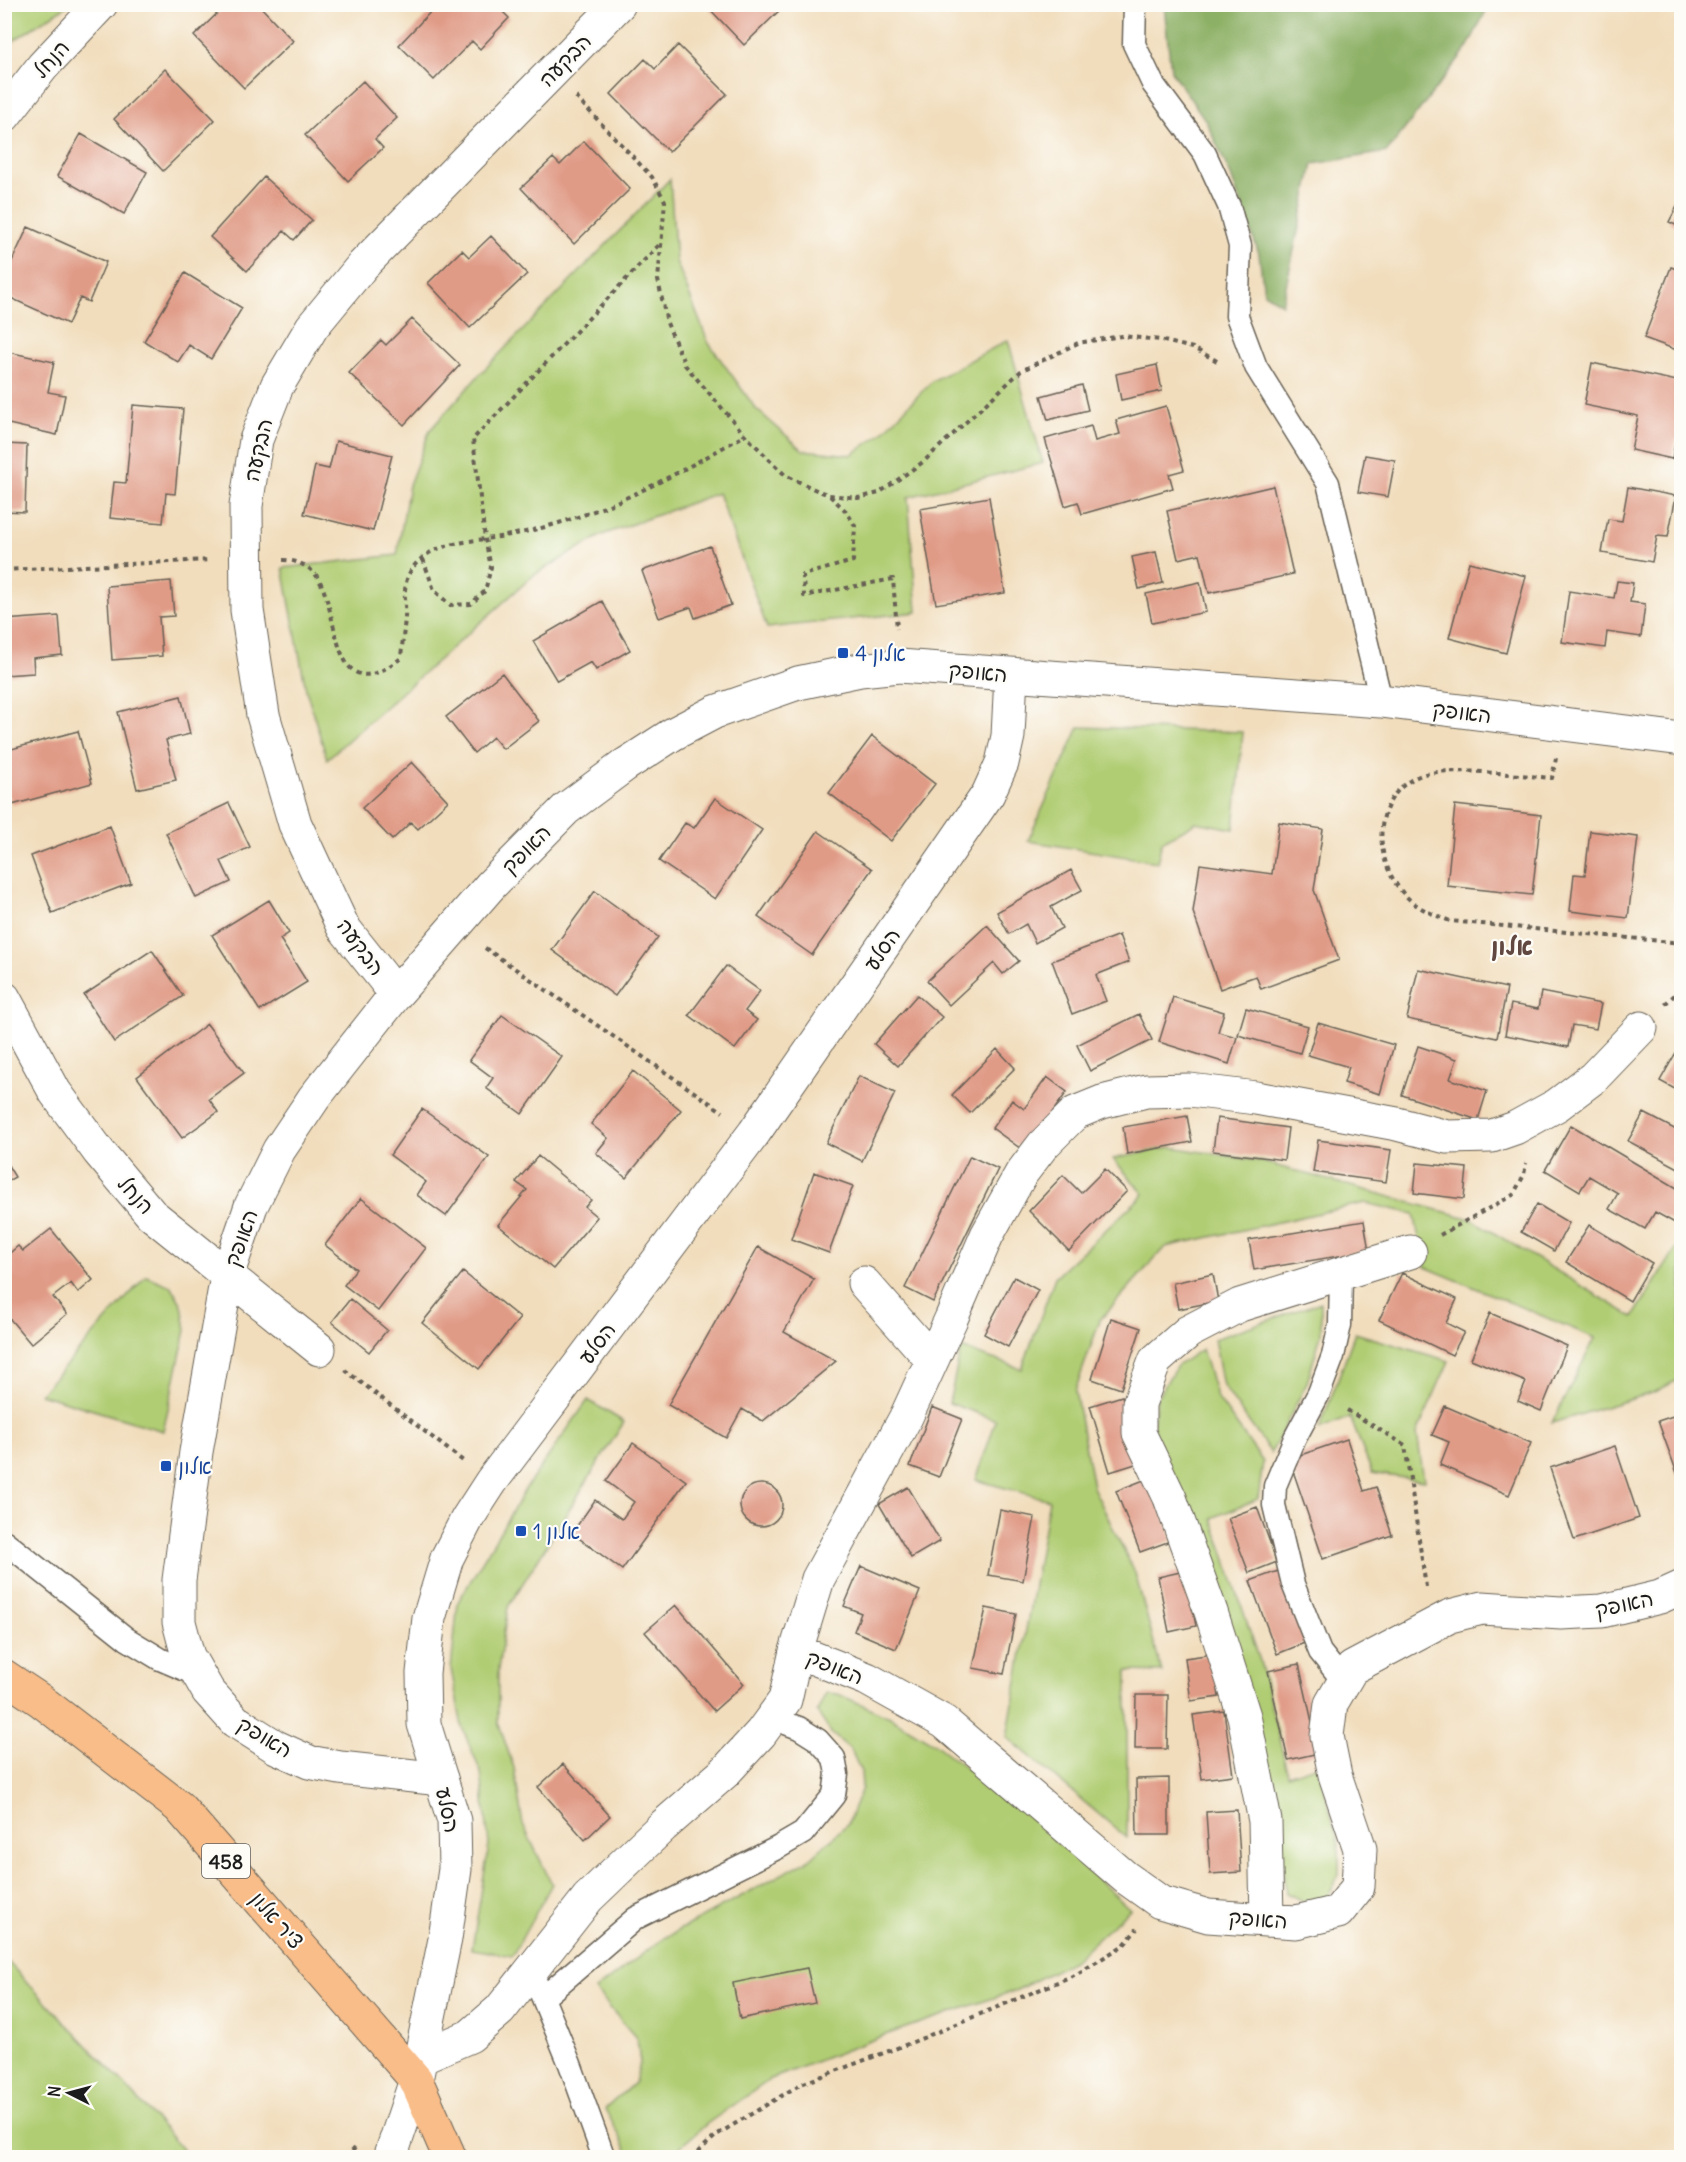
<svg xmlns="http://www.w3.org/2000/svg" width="1686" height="2162" viewBox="0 0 1686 2162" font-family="Delius,'Playpen Sans Hebrew',sans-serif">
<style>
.green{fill:#b0cd73;stroke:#667448;stroke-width:1.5}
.forest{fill:#8cb065;stroke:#546640;stroke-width:1.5}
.building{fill:#e09b87}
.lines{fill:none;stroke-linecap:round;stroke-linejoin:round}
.service-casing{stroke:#676054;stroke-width:25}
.minor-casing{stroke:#676054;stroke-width:35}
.tertiary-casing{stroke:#676054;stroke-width:35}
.primary-casing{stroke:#676054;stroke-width:35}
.path{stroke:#676054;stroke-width:4;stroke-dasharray:4.5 4.5;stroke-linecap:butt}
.service{stroke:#fff;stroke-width:22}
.minor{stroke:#fff;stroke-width:33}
.tertiary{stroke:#fff;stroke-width:33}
.primary{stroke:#f8bd89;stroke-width:33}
.transit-dot{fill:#1a4fb4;stroke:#fdfcf7;stroke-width:2}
.labels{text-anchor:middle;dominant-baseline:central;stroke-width:4.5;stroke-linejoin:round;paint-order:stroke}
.shield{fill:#fdfcf7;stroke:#605f5e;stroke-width:1.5}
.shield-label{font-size:20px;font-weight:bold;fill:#1c1c1c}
.street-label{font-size:21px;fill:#1c1c1c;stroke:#fdfcf7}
.transit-label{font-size:21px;fill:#164399;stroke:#fdfcf7;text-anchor:start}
.quarter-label{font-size:24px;font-weight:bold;fill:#614841;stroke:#fdfcf7}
</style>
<rect width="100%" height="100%" fill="#fdfcf7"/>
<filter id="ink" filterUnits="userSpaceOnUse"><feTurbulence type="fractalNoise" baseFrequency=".0167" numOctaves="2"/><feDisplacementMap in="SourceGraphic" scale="12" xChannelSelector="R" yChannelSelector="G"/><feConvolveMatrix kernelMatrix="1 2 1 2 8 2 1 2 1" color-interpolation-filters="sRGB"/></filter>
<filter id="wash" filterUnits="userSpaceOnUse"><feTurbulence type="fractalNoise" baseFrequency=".008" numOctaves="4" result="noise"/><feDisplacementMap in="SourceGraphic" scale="24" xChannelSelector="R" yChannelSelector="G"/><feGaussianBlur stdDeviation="1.35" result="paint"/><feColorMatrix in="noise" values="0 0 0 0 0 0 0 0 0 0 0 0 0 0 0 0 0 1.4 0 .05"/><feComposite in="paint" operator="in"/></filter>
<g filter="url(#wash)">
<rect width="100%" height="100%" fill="#f1ddbc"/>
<path class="green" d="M 5,4 L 68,4 L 68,5 L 5,46 Z
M 670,179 L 676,261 L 708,342 L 756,409 L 803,450 L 851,455 L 881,434 L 932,381 L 1008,340 L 1043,463 L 908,497 L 917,612 L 767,628 L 718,493 L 602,535 L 534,575 L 327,759 L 306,690 L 283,568 L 397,555 L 409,485 L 430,430 L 480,374 Z
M 1079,727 L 1243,732 L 1234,829 L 1196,822 L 1162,842 L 1157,862 L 1028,841 Z
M 1171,1147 L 1259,1161 L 1471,1219 L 1633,1317 L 1681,1241 L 1681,1378 L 1655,1392 L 1552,1423 L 1595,1338 L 1425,1267 L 1414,1214 L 1365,1203 L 1165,1247 L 1100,1320 L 1075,1391 L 1093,1487 L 1135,1573 L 1162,1672 L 1127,1671 L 1127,1838 L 1007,1737 L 1049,1500 L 976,1480 L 996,1420 L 949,1403 L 961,1348 L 1022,1369 L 1055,1277 L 1144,1194 L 1113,1159 Z
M 146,1276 L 171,1286 L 182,1305 L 186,1330 L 163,1431 L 40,1394 Z
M 1321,1302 L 1321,1334 L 1307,1383 L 1271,1453 L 1223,1386 L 1214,1339 Z
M 1355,1333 L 1449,1361 L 1417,1433 L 1424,1481 L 1372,1473 L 1350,1417 L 1319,1430 Z
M 1202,1349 L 1216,1396 L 1263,1462 L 1258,1499 L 1212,1518 L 1260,1661 L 1288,1775 L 1318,1765 L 1339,1846 L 1339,1874 L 1328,1897 L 1310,1904 L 1286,1893 L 1270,1778 L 1152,1431 L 1157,1397 L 1177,1366 Z
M 588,1400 L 624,1422 L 508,1607 L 498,1669 L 498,1722 L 514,1768 L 523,1825 L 552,1884 L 512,1956 L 472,1949 L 489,1845 L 481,1773 L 462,1727 L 451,1669 L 458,1602 L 526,1488 Z
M 826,1693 L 838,1694 L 890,1717 L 932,1742 L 1025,1813 L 1130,1909 L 1073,1961 L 1017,1990 L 885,2035 L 771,2079 L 708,2123 L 668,2157 L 631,2157 L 605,2109 L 635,2082 L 640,2063 L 637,2039 L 595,1990 L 664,1938 L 810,1859 L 848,1823 L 862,1788 L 861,1772 L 851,1750 L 831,1733 L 817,1712 Z
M 4,1958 L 127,2087 L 189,2157 L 5,2157 Z"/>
<path class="forest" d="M 1164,5 L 1164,4 L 1489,5 L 1467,48 L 1387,152 L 1313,164 L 1282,304 L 1264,293 L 1259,254 L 1231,176 L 1206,121 L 1171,71 Z"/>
<g id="blocks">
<path class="building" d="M 227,4 L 258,4 L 293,41 L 244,88 L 194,36 Z
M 438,4 L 495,4 L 509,18 L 480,49 L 472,41 L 434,80 L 399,45 Z
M 705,4 L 786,4 L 744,45 Z
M 678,45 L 727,94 L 669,152 L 611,94 L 645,59 L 655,69 Z
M 165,69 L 215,120 L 163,171 L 114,119 Z
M 363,81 L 397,118 L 375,139 L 383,148 L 348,181 L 305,135 Z
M 81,134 L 147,172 L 124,214 L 57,176 Z
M 584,141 L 630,189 L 574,244 L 521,188 L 553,158 L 560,165 Z
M 264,177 L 312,220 L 294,240 L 284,231 L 247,271 L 210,237 Z
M 1682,197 L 1682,228 L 1669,222 Z
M 28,227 L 106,262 L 89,302 L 80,298 L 68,324 L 4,295 L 4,278 Z
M 491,236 L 527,274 L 470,328 L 428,283 L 462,250 L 469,257 Z
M 1671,267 L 1682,271 L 1682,352 L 1644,338 Z
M 185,273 L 242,308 L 211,359 L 189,345 L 178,362 L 144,341 Z
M 412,319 L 460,365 L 404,425 L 349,373 L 381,340 L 386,345 Z
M 4,351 L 54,362 L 48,392 L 65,395 L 57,435 L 4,423 Z
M 1592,363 L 1682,382 L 1682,441 L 1676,440 L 1672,459 L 1631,450 L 1638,416 L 1584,405 Z
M 1157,365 L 1162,391 L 1121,400 L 1116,374 Z
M 1082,385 L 1088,410 L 1048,420 L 1041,396 Z
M 133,405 L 183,409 L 175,494 L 166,493 L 163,523 L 110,518 L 114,482 L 126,483 Z
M 1166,406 L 1184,470 L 1169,474 L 1173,488 L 1082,514 L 1078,502 L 1065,506 L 1045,439 L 1091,426 L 1095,441 L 1120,434 L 1116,420 Z
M 336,441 L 392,455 L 373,531 L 304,514 L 315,466 L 329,469 Z
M 4,444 L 27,445 L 25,512 L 4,511 Z
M 1365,455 L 1395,460 L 1388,497 L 1358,492 Z
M 1273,486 L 1293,574 L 1209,593 L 1200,554 L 1178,559 L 1167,511 Z
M 1628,487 L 1676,496 L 1668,537 L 1657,536 L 1652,562 L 1602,553 L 1608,519 L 1622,521 Z
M 989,497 L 1005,593 L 936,604 L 920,509 Z
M 710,546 L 731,605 L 695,618 L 691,607 L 659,618 L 642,571 Z
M 1156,552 L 1163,583 L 1139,589 L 1132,557 Z
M 1469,562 L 1526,576 L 1506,653 L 1449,638 Z
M 171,581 L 174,616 L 159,617 L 162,656 L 112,660 L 107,586 Z
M 1617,581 L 1633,583 L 1630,602 L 1645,604 L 1641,637 L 1607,632 L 1605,648 L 1562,642 L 1569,591 L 1614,598 Z
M 1200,582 L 1206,612 L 1152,623 L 1146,594 Z
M 602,601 L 630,650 L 596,670 L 591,662 L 557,681 L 533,641 Z
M 59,616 L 62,655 L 33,658 L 34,673 L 4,675 L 4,620 Z
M 502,673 L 539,721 L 503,749 L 493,737 L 474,753 L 446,717 Z
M 181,696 L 190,734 L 166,740 L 176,780 L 137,789 L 118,712 Z
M 78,731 L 92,783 L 12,805 L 4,778 L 4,751 Z
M 872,736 L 935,784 L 891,841 L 829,793 Z
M 412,762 L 448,801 L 418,829 L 411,822 L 392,840 L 362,808 Z
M 715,798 L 762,830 L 715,899 L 659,861 L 685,823 L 694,828 Z
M 229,803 L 250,847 L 221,861 L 231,882 L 196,898 L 166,833 Z
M 1455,805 L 1541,815 L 1532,895 L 1447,886 Z
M 1279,822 L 1323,829 L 1314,890 L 1339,960 L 1261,989 L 1256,976 L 1220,989 L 1193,912 L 1200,864 L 1272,874 Z
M 110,826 L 131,883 L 52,913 L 31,856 Z
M 818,831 L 872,869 L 812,955 L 758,917 Z
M 1590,831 L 1638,837 L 1628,918 L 1570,911 L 1574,874 L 1585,875 Z
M 1071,870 L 1082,890 L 1051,907 L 1062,928 L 1035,943 L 1026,924 L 1009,934 L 997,912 Z
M 595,891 L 658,937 L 615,996 L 552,950 Z
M 269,900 L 289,933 L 280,939 L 307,982 L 260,1011 L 212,935 Z
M 987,925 L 1019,961 L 1003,974 L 994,963 L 949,1005 L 927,981 Z
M 1119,935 L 1129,962 L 1096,975 L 1106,1001 L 1072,1014 L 1052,961 Z
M 152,950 L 183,996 L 114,1042 L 84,995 Z
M 726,966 L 760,991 L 745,1011 L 757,1020 L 735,1049 L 689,1015 Z
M 1418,969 L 1507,988 L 1497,1038 L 1407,1019 Z
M 1541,992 L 1601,1004 L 1596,1029 L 1572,1025 L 1568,1047 L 1505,1035 L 1511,1004 L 1538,1009 Z
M 917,995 L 942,1017 L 898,1066 L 874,1044 Z
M 1173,997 L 1224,1012 L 1218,1032 L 1237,1037 L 1229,1064 L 1159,1042 Z
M 1246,1008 L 1308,1026 L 1300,1053 L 1238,1035 Z
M 1139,1014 L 1152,1040 L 1090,1071 L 1077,1045 Z
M 502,1015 L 562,1057 L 522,1114 L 486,1088 L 493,1078 L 469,1060 Z
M 1318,1023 L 1394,1045 L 1380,1094 L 1344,1083 L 1349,1067 L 1308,1055 Z
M 207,1024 L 244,1073 L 209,1099 L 218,1112 L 182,1138 L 137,1077 Z
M 1418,1046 L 1457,1059 L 1450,1079 L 1487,1091 L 1478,1120 L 1402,1095 Z
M 1679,1047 L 1682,1049 L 1682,1093 L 1660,1081 Z
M 997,1049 L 1015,1068 L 970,1113 L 952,1095 Z
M 633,1071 L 681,1110 L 626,1178 L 596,1153 L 608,1138 L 591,1124 Z
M 859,1076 L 895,1093 L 862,1161 L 826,1143 Z
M 1047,1077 L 1067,1092 L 1024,1151 L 992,1128 L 1012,1100 L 1024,1109 Z
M 422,1109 L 489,1157 L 446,1216 L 417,1195 L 426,1182 L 390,1155 Z
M 1644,1113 L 1682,1133 L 1682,1170 L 1628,1141 Z
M 1187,1116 L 1192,1142 L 1127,1154 L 1123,1127 Z
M 1217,1118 L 1288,1128 L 1284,1160 L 1213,1151 Z
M 1571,1125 L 1682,1191 L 1682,1196 L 1675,1208 L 1682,1212 L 1682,1227 L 1655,1212 L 1645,1229 L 1609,1209 L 1618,1193 L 1589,1176 L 1580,1191 L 1545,1170 Z
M 1318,1140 L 1391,1150 L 1386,1182 L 1313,1172 Z
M 538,1156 L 591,1200 L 585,1207 L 597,1217 L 553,1269 L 498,1225 L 527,1190 L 516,1182 Z
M 970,1156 L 998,1169 L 933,1302 L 905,1288 Z
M 4,1159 L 15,1177 L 4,1183 Z
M 1417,1163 L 1467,1168 L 1464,1199 L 1414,1193 Z
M 1105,1169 L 1127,1191 L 1069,1251 L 1029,1211 L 1063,1175 L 1081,1193 Z
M 814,1172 L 853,1186 L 829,1253 L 791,1239 Z
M 361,1198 L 426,1248 L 378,1311 L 344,1285 L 356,1269 L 325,1245 Z
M 1537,1204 L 1569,1223 L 1554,1251 L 1521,1232 Z
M 1364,1221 L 1369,1251 L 1254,1270 L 1249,1240 Z
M 1589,1225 L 1652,1263 L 1630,1301 L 1566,1262 Z
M 51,1229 L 93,1280 L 78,1293 L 71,1283 L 53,1297 L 67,1314 L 31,1344 L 4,1312 L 4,1258 L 18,1246 L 23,1251 Z
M 758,1247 L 814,1279 L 784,1332 L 836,1361 L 763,1421 L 742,1409 L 726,1438 L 668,1405 Z
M 463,1272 L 520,1318 L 479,1369 L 422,1323 Z
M 1402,1273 L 1457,1299 L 1446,1323 L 1464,1332 L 1452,1355 L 1379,1320 Z
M 1213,1274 L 1218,1301 L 1178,1309 L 1173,1283 Z
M 1014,1277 L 1038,1290 L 1008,1347 L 984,1334 Z
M 350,1299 L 387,1330 L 369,1352 L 332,1322 Z
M 1490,1313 L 1567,1346 L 1541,1411 L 1518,1401 L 1526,1382 L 1471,1359 Z
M 1111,1318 L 1141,1328 L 1121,1389 L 1092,1379 Z
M 1122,1396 L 1142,1462 L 1110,1472 L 1090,1406 Z
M 1445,1406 L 1531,1443 L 1509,1495 L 1440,1465 L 1449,1442 L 1432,1435 Z
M 932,1407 L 962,1419 L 939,1477 L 910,1466 Z
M 1682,1413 L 1682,1484 L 1681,1484 L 1658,1421 Z
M 1347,1439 L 1364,1491 L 1376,1487 L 1392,1535 L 1323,1559 L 1289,1459 Z
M 633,1443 L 686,1481 L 622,1570 L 572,1533 L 595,1500 L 622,1519 L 634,1502 L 606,1481 Z
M 1615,1446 L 1639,1518 L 1574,1540 L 1550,1468 Z
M 1149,1478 L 1173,1540 L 1140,1552 L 1116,1491 Z
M740 1505a21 21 0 1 1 42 0a21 21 0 1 1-42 0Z
M 908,1487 L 940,1541 L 911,1558 L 879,1504 Z
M 1257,1507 L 1277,1562 L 1249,1573 L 1228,1518 Z
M 1000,1510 L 1035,1517 L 1023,1581 L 988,1575 Z
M 861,1566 L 920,1591 L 896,1649 L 854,1631 L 861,1613 L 844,1606 Z
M 1281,1570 L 1307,1642 L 1277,1654 L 1250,1581 Z
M 1185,1571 L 1196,1626 L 1169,1632 L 1158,1577 Z
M 676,1605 L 744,1684 L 714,1711 L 645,1632 Z
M 986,1608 L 1016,1614 L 1004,1674 L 973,1668 Z
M 1213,1654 L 1219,1697 L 1191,1701 L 1185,1658 Z
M 1299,1664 L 1319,1753 L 1288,1760 L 1268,1671 Z
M 1136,1695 L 1168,1695 L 1167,1749 L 1135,1749 Z
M 1224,1711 L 1233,1775 L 1202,1779 L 1193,1715 Z
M 563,1764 L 610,1816 L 585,1840 L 538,1787 Z
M 1169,1778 L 1169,1835 L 1137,1835 L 1136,1779 Z
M 1237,1810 L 1241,1872 L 1210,1874 L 1206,1812 Z
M 807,1968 L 815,2003 L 740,2019 L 733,1983 Z"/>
</g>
</g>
<g filter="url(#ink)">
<use href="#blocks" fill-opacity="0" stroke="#676054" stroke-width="1.5"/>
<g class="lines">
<g class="service-casing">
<path id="service" d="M 1135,4 L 1134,44 L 1153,84 L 1205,154 L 1229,206 L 1240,246 L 1237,316 L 1256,367 L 1328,483 L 1381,701
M 1341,1273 L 1340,1325 L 1333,1356 L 1319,1393 L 1295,1438 L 1275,1486 L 1274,1505 L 1293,1584 L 1320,1652 L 1344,1682
M 4,1541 L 127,1639 L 160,1659 L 200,1676
M 538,1986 L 570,2064 L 604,2158
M 543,1998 L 636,1918 L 779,1847 L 803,1833 L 834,1795 L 837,1774 L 834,1758 L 818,1740 L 799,1728 L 772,1718"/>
</g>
<g class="minor-casing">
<path id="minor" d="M 4,116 L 43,66 L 101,4
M 396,994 L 343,927 L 295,824 L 263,715 L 247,610 L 246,506 L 256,440 L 277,386 L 312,327 L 363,265 L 619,4
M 4,998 L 55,1092 L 99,1152 L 151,1214 L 319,1349
M 864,1283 L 932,1360
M 796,1651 L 867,1679 L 944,1722 L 1125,1877 L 1160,1902 L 1208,1916 L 1296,1922 L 1338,1912 L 1358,1887 L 1360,1849 L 1335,1775 L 1327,1736 L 1331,1704 L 1352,1668 L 1450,1616 L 1482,1608 L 1561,1613 L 1602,1611 L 1660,1597 L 1682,1587
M 441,1779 L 340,1768 L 309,1762 L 276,1747 L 235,1721 L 208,1691 L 188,1656 L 179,1622 L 179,1580 L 196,1452 L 227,1276 L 251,1206 L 279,1150 L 314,1098 L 396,994 L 491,885 L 566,809 L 625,765 L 673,734 L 715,712 L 798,683 L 860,670 L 899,666 L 1381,701 L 1682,739
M 1267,1920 L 1265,1821 L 1244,1716 L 1211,1612 L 1170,1498 L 1139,1433 L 1139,1404 L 1155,1361 L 1188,1332 L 1240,1305 L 1410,1252
M 421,2057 L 470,2036 L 500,2010 L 588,1898 L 663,1826 L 724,1773 L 761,1733 L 785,1700 L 796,1651 L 818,1579 L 906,1417 L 951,1319 L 987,1235 L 1021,1174 L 1043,1145 L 1075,1113 L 1102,1102 L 1146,1091 L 1190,1090 L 1256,1098 L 1397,1124 L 1447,1137 L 1492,1136 L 1515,1128 L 1557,1105 L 1593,1078 L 1641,1028"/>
</g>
<g class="tertiary-casing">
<path id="tertiary" d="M 390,2158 L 416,2080 L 445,1939 L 455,1869 L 454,1821 L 424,1724 L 423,1673 L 429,1618 L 447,1558 L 467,1519 L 491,1482 L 754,1133 L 988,794 L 1002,763 L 1008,736 L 1011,675"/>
</g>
<g class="primary-casing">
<path id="primary" d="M 4,1676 L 40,1700 L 179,1807 L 416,2080 L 450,2158"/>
</g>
<path class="path" d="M 576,97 L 652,177 L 665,201 L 658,280 L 667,323 L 685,365 L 745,435 L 785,475 L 814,489 L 829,495 L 858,498 L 879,493 L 923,462 L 1021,371 L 1078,343 L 1122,336 L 1160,340 L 1193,348 L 1219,362
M 830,496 L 847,512 L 855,526 L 853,561 L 803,575 L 804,596 L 893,579 L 897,629
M 423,559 L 434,590 L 450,605 L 471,604 L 485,591 L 491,567 L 485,539 L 473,439 L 661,243
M 283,560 C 295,560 308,565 316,575 C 342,611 328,715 401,658 C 402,645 404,631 405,617 C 406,602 402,586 410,572 C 428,540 474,542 505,536 C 594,520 667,480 745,435
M 4,570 L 210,560
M 1556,758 L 1552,778 C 1523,776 1443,765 1419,776 C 1372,796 1372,858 1403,893 C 1416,908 1432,914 1450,921 L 1682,943
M 485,948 L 723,1112
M 1665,1004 L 1682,988
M 1440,1235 L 1513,1195 L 1524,1175 L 1526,1163
M 345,1370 L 463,1461
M 1347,1410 L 1405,1445 L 1426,1587
M 346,2158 L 355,2148
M 691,2158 L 718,2134 L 801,2084 L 913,2042 L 1077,1974 L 1124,1945 L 1137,1929"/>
<use href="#service" class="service"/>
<use href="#minor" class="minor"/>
<use href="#tertiary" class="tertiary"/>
<use href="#primary" class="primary"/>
</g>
</g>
<g class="transit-dot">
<rect x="837" y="647" width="12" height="12" rx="3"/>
<rect x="160" y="1460" width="12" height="12" rx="3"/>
<rect x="515" y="1525" width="12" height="12" rx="3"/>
</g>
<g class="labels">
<rect class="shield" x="202" y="1844" width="48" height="34" rx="4.5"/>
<g class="shield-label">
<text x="226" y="1861">458</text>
</g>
<g class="street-label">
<text transform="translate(51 59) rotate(-48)">הנחל</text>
<text transform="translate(565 60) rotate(-46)">הבקעה</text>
<text transform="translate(258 450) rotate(-77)">הבקעה</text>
<text transform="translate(978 672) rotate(5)">האופק</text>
<text transform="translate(1462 712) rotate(7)">האופק</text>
<text transform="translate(526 849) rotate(-45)">האופק</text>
<text transform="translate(361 947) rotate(54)">הבקעה</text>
<text transform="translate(882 949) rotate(-55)">הסלע</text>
<text transform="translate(136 1195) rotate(48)">הנחל</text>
<text transform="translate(241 1238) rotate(-70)">האופק</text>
<text transform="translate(597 1343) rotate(-53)">הסלע</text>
<text transform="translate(1624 1604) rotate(-12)">האופק</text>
<text transform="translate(835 1667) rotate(22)">האופק</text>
<text transform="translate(265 1737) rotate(31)">האופק</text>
<text transform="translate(448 1810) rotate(78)">הסלע</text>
<text transform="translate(1258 1919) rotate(4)">האופק</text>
<text transform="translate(277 1920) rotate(49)">ציר אלון</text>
</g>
<g class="transit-label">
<text x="855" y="653">אלון 4</text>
<text x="178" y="1466">אלון</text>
<text x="533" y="1531">אלון 1</text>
</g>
<g class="quarter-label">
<text x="1512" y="946">אלון</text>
</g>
</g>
<rect width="1686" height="2162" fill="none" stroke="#fdfcf7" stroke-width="24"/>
<g transform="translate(69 2093) rotate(276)" stroke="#fdfcf7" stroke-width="4.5" paint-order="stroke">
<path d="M0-4.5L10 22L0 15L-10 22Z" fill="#1c1c1c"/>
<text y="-9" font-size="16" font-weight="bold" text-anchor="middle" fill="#1c1c1c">N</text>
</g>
</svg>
